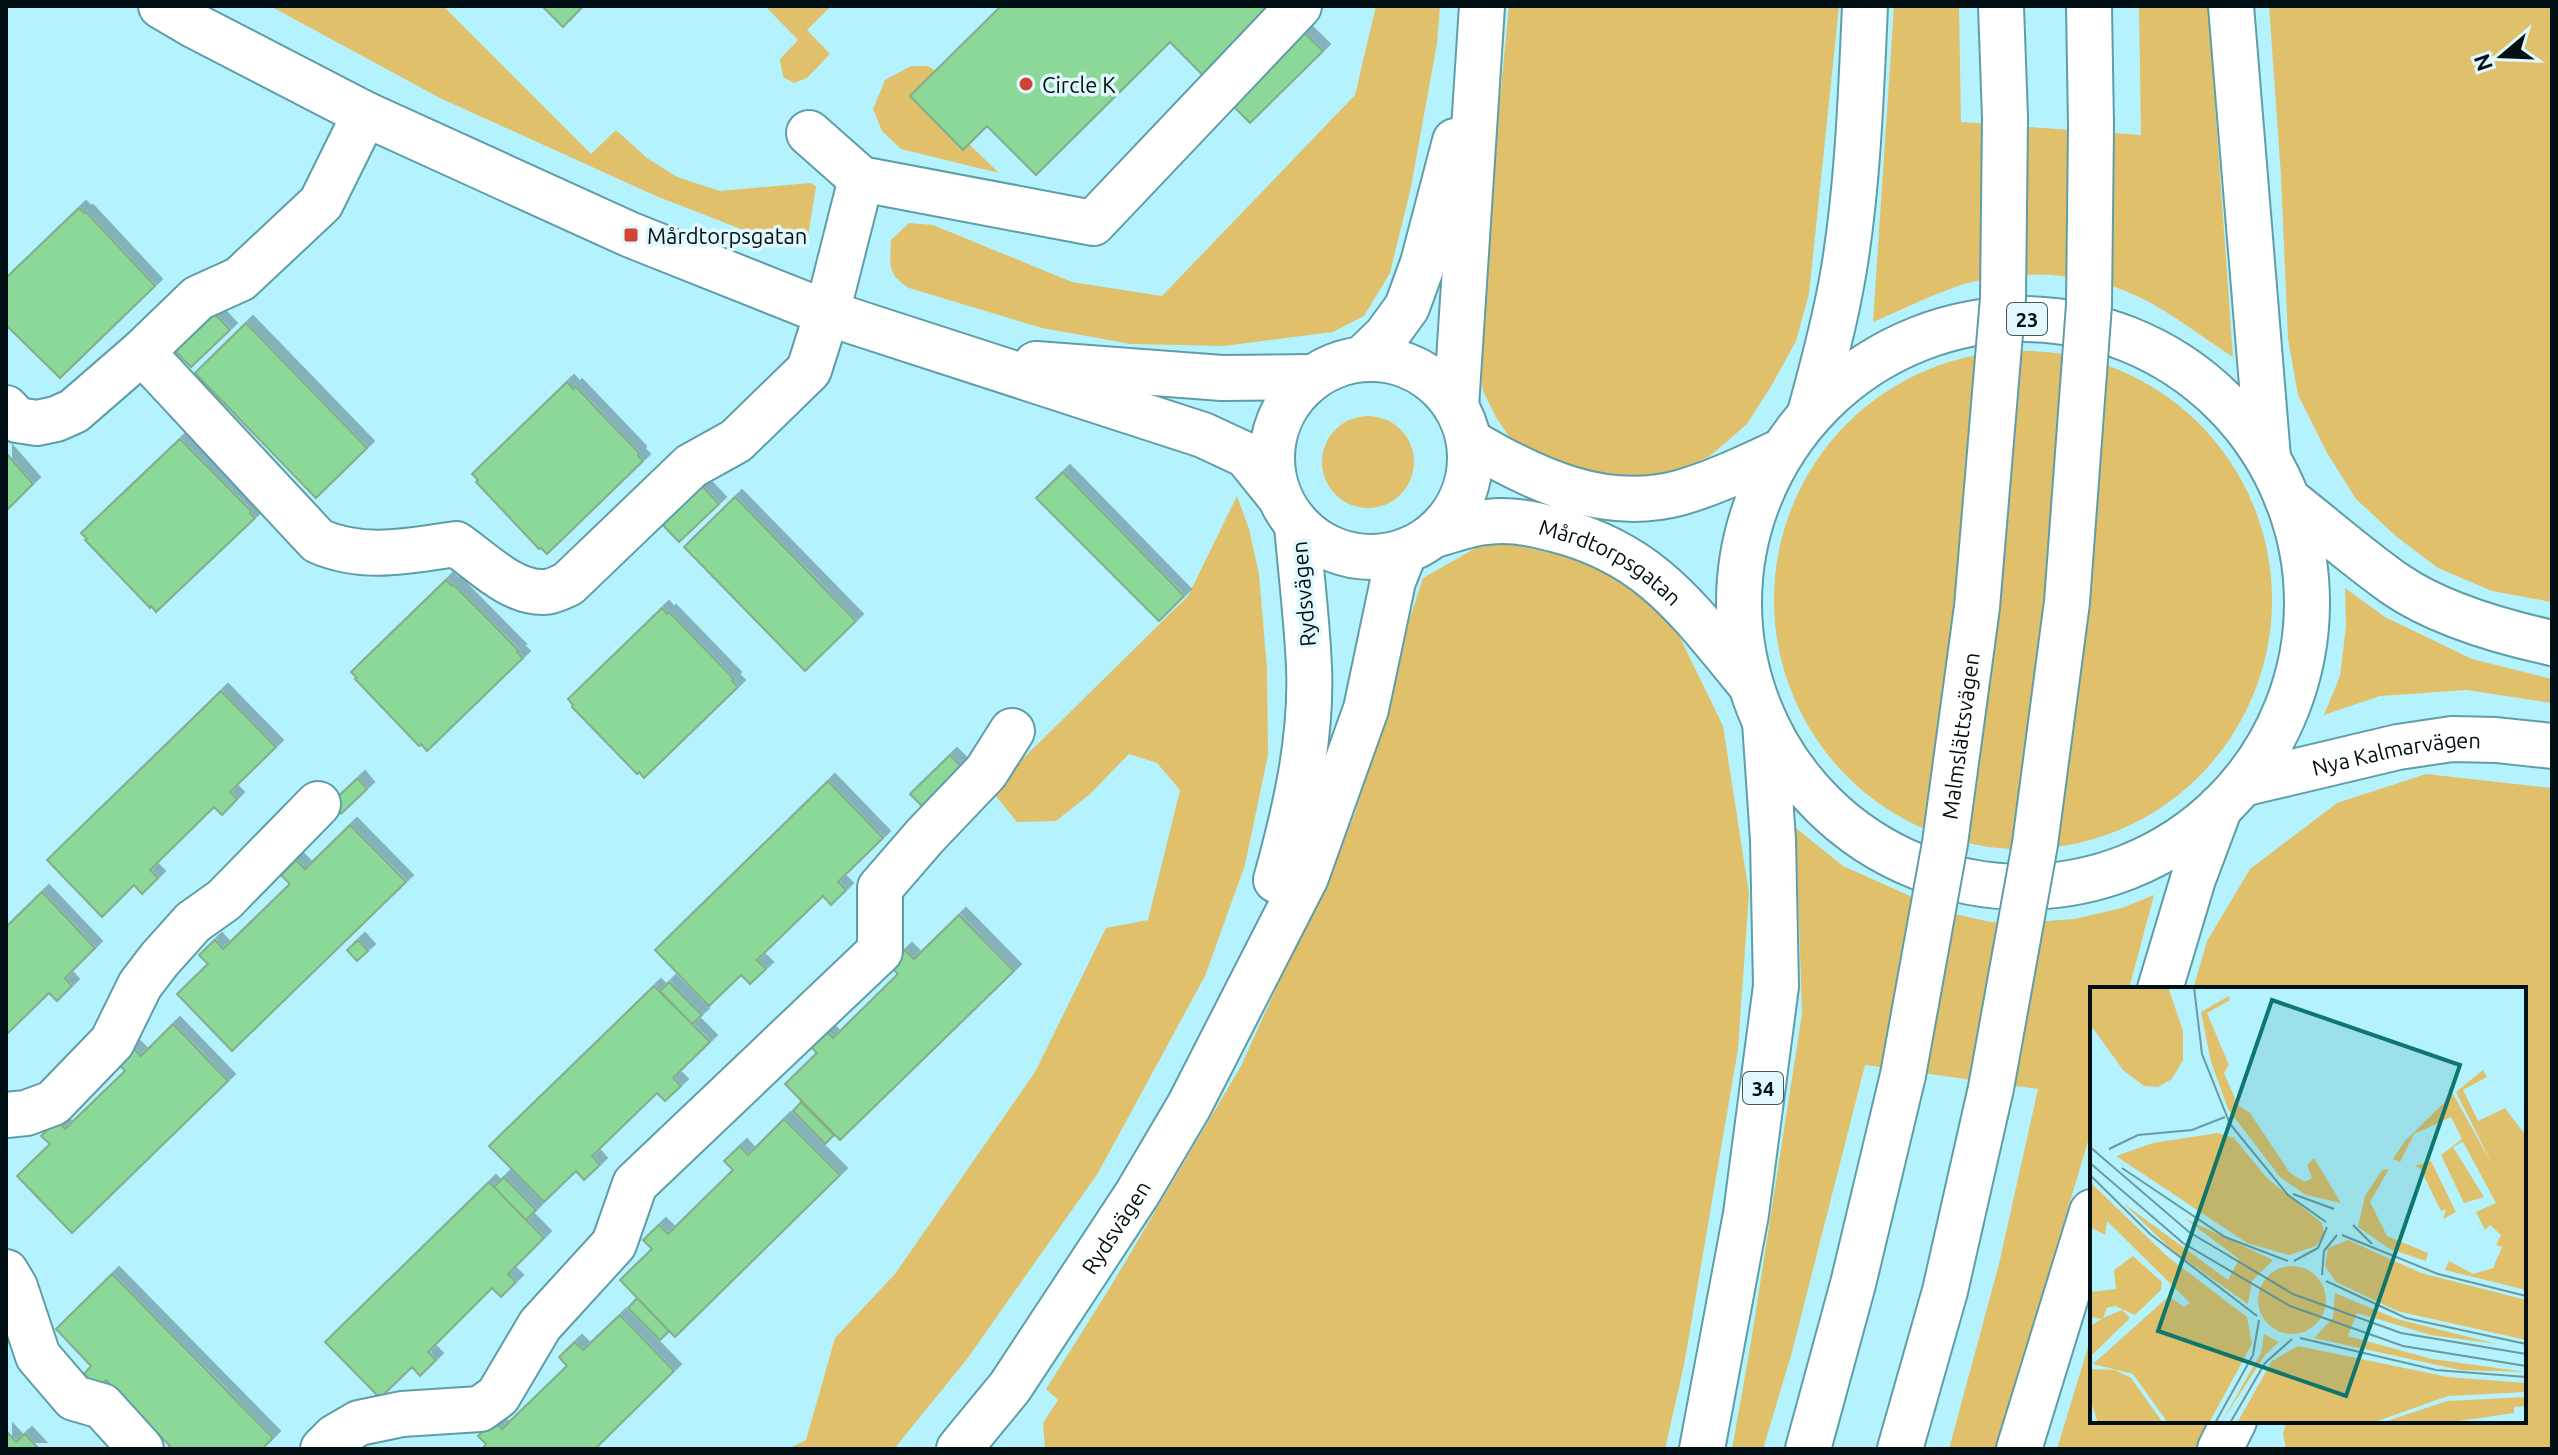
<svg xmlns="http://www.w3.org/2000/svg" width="2558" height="1455" viewBox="0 0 2558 1455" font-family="Ubuntu,sans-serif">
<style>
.green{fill:#e0c06b}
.building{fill:#8bd898;stroke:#85ad8b;stroke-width:2;filter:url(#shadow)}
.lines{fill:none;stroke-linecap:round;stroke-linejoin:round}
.minor-casing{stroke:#5f9da7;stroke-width:48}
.major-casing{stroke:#5f9da7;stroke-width:48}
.highway-casing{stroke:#5f9da7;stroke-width:48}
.minor{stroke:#fff;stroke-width:44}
.major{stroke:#fff;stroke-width:44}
.highway{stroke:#fff;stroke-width:44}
.highway-bridge-casing{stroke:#5f9da7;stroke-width:48;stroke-linecap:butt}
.highway-bridge{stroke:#fff;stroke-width:44}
.poi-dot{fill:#d04336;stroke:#e1f9fd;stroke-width:3}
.labels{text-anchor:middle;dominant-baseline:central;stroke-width:7;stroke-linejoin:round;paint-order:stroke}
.shield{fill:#e1f9fd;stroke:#44565a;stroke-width:2}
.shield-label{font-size:20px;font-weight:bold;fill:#001014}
.poi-label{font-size:22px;fill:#001014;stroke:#e1f9fd;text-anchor:start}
.street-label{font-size:22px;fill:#001014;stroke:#e1f9fd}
.inset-road{fill:none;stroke:#6c98a0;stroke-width:2}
.view{fill:#0f766e;fill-opacity:0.15;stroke:#0f766e;stroke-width:4}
.inset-edge{fill:none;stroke:#001014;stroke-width:4}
</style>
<defs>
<filter id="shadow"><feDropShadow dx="7" dy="-7" stdDeviation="0" flood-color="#0004"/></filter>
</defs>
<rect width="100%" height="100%" fill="#b4f3fe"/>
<path class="green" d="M 270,6 L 443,6 L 591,154 L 616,130 L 647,158 L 677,177 L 720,191 L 810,183 L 816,186 L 807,243 L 790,248 L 656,196 L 440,98 Z
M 765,6 L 831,6 L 807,30 L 830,54 L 807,78 L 794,83 L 783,77 L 780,59 L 798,40 Z
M 1376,6 L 1440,6 L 1437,43 L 1411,187 L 1390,273 L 1364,316 L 1333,332 L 1223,346 L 1131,344 L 1042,328 L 909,288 C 887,274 890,265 891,240 L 909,223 L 933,225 L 1072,282 L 1162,296 L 1355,95 Z
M 1509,6 L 1839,6 L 1809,294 L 1796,341 L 1773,383 L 1747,424 L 1710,456 L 1666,476 L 1625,478 L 1578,474 L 1516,446 L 1497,419 L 1484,393 L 1475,356 Z
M 1894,6 L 1959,6 L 1961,122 L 2141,135 L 2139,6 L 2208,6 L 2233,357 C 2202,337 2172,313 2139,297 C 2086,271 2015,268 1958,286 C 1929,296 1901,310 1873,322 Z
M 2269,6 L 2552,6 L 2552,602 L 2492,591 L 2438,568 L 2397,537 L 2356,499 L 2326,451 L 2298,395 L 2288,339 L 2281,176 Z
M 911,66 L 928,66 L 936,71 L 911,97 L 963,149 L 969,144 L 999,173 L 901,149 L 882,131 L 873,109 L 885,80 Z
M1774 600a249 249 0 1 1 498 0a249 249 0 1 1-498 0Z
M1322 462a46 46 0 1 1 92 0a46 46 0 1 1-92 0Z
M 1237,496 L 1249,529 L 1259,574 L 1267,669 L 1268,755 L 1245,865 L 1205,976 L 1098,1173 L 967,1359 L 894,1449 L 788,1449 L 806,1440 L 835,1338 L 895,1274 L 1035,1072 L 1106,928 L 1148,920 L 1180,790 L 1157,763 L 1129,754 L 1090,794 L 1056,821 L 1017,822 L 991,790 L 1188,596 Z
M 1490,540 L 1594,562 L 1668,613 L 1723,726 L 1749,893 L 1738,1049 L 1684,1365 L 1665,1449 L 1045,1449 L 1043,1423 L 1058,1400 L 1046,1389 L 1111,1286 L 1241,1066 L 1355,814 L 1394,667 L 1423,578 Z
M 2345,588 L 2385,617 L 2472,659 L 2552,679 L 2552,703 L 2467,690 L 2380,696 L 2324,715 L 2340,676 L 2346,627 Z
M 2426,774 L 2552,788 L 2552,1449 L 2286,1449 L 2283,1433 L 2287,1421 L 2524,1421 L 2524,989 L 2193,989 L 2207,941 L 2250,869 L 2337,803 Z
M 1796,828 L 1843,866 L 1946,912 L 1990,922 L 2034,922 L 2074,919 L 2122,908 L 2154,895 L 2129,989 L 2092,989 L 2092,1128 L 1996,1449 L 1949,1449 L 1999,1264 L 2038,1089 L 1865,1065 L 1792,1352 L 1763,1449 L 1732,1449 L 1751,1342 L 1802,1014 Z
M 2092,1334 L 2092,1421 L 2216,1421 L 2200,1449 L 2057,1449 Z"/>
<path class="building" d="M 542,6 L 583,6 L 563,27 Z
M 1001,6 L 1277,6 L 1323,51 L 1250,123 L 1170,42 L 1036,175 L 987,126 L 963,150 L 910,96 Z
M 79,208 L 84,213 L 86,212 L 155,286 L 60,378 L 6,325 L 6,278 Z
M 210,309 L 230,330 L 191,367 L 171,347 Z
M 246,323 L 367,448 L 316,498 L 195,373 Z
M 567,382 L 573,389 L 575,386 L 639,453 L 638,456 L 643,461 L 547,554 L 541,548 L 539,549 L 476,482 L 478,480 L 472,474 Z
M 180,439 L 251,511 L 250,513 L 255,518 L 156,612 L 151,606 L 150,608 L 85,540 L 87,539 L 81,533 Z
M 6,453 L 33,484 L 6,511 Z
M 1063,472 L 1184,596 L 1159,621 L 1036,498 Z
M 699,483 L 719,504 L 679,542 L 659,521 Z
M 735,497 L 856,621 L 805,671 L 684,547 Z
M 446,580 L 452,586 L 453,584 L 519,651 L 517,652 L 523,658 L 427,751 L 421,744 L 419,746 L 355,679 L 357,678 L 351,672 Z
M 662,608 L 667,614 L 669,612 L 734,679 L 732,681 L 738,687 L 644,778 L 639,772 L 637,774 L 572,707 L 573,705 L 568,699 Z
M 221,691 L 276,747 L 230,792 L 237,799 L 222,815 L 214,807 L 150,870 L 158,878 L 142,894 L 134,885 L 102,917 L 47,860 Z
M 950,755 L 969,774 L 929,813 L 910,794 Z
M 358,778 L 367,789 L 341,814 L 330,804 Z
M 828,781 L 883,838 L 838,882 L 846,890 L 831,905 L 823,896 L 757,960 L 766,969 L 750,984 L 741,975 L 709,1006 L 655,950 Z
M 350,825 L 406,882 L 232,1051 L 177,994 L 208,964 L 199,955 L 215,940 L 223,949 L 290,884 L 281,875 L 296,860 L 305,869 Z
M 42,892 L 95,948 L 65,978 L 72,986 L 57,1001 L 49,993 L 6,1035 L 6,927 Z
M 959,915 L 1014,971 L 840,1140 L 785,1084 L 817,1053 L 808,1044 L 824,1029 L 833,1038 L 898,974 L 889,965 L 905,950 L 914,959 Z
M 358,940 L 368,951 L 357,961 L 347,950 Z
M 669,982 L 702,1015 L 692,1024 L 660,991 Z
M 654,986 L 710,1042 L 673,1078 L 681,1086 L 665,1101 L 657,1093 L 592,1156 L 600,1165 L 584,1180 L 576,1171 L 544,1202 L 489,1146 Z
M 173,1024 L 228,1081 L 72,1233 L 17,1176 L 50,1144 L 41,1136 L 57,1120 L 65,1129 L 125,1071 L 117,1062 L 132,1047 L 141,1056 Z
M 801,1102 L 834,1135 L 825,1144 L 793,1111 Z
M 784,1119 L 840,1175 L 675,1337 L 620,1280 L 652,1249 L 643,1240 L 659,1225 L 668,1234 L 733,1170 L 724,1161 L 740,1146 L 748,1155 Z
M 504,1177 L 536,1210 L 526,1220 L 494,1187 Z
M 489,1182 L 544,1238 L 508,1274 L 516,1282 L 501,1297 L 492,1288 L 428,1352 L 436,1360 L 420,1376 L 412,1367 L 380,1398 L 325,1342 Z
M 112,1274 L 273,1438 L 262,1449 L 167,1449 L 170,1446 L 106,1380 L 98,1388 L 84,1374 L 91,1366 L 56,1329 Z
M 637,1298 L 669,1331 L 660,1340 L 628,1308 Z
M 620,1315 L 674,1371 L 595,1449 L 482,1449 L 486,1444 L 478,1436 L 494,1421 L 502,1429 L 567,1366 L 559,1357 L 575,1342 L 583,1350 Z
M 6,1431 L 16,1442 L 25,1434 L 39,1449 L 6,1449 Z"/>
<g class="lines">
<g class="minor-casing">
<g id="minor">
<path d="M 161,6 L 195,26 L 365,114 L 631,235 L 827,313 L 1203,435 L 1246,455 L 1279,496"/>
<path d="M 809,133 L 861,179 L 1093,223 L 1299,6"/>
<path d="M 142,352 L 318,541 C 364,561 408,551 456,544 C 482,562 511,593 544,592 C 553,592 561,587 568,584 L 691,466 L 736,441 L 809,370 L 827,313 L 861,179"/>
<path d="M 1362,359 L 1386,336 L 1407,307 L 1423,263 L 1455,141"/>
<circle cx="1371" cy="458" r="99"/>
<path d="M 1036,364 L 1222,378 L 1313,377"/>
<path d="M 1456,407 L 1482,6"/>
<path d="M 6,408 L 17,420 L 37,423 L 56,419 L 74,411 L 142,352 L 198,298 L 240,279 L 321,203 L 365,114"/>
<path d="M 1469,441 C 1532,479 1604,513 1679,493 C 1715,483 1749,466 1782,451"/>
<path id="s1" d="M 1434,535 C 1451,531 1469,523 1487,522 C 1509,519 1532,523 1553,529 C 1651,553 1689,611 1750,684"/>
<path d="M 1276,880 C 1295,812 1312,739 1309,667 C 1307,620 1301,573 1297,525"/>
<path d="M 6,1115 L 26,1113 L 53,1103 L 112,1042 L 140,985 L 159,960 L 193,922 L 224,900 L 318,804"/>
<path d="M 6,1272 L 15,1287 L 38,1356 L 74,1398 L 102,1406 L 141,1449"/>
<path d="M 323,1449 L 335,1437 L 359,1423 L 402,1414 L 480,1409 L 498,1396 L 540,1325 L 614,1244 L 635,1184 L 880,951 L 880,888 L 925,836 L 986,772 L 1012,731"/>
<path id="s2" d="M 959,1449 L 1010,1387 L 1137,1194 L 1189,1106 L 1306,877 L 1366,709 L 1393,581 L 1405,551"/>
<path d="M 2220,1449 L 2234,1421"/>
</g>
</g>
<g class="major-casing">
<g id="major">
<circle cx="2023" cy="603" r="284"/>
<path d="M 2287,499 C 2323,527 2358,558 2395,584 C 2437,613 2502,632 2552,643"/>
<path id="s3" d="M 2242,784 L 2398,747 L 2452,739 L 2496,740 L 2552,746"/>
</g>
</g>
<g class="highway-casing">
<path id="highway" d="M 2001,6 L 2005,118
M 2089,6 L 2091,126
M 2231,6 L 2268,458
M 1810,413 C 1823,366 1836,318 1844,269 C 1858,183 1861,94 1865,6
M 2160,989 L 2193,879 L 2220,807
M 1702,1449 L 1746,1214 L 1776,986 L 1773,840 L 1765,722
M 1808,1449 L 1853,1284 L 1903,1075
M 1900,1449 L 1945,1291 L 1991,1088
M 2019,1449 L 2092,1212"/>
</g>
<use href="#minor" class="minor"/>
<use href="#major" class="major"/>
<use href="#highway" class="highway"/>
<g class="highway-bridge-casing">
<g id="highway-bridge">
<path id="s4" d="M 1903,1075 L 1945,843 L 1977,607 L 2003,298 L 2005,118"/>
<path d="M 1991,1088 L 2035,844 L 2067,602 L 2089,305 L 2091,126"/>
</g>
</g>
<use href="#highway-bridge" class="highway-bridge"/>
</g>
<g class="poi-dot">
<circle cx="1026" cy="84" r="8"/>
<rect x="623" y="227" width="16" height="16" rx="4"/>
</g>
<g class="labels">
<g class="shield">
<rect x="2007" y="303" width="40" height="32" rx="6"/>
<rect x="1743" y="1072" width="40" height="32" rx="6"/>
</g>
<g class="shield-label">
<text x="2027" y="319">23</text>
<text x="1763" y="1088">34</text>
</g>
<g class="poi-label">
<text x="1042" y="84">Circle K</text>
<text x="647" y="235">Mårdtorpsgatan</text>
</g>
<g class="street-label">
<text stroke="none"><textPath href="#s1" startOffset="188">Mårdtorpsgatan</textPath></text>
<text transform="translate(1303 594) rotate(-95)">Rydsvägen</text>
<text stroke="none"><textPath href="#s4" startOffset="344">Malmslättsvägen</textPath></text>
<text stroke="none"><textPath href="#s3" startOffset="158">Nya Kalmarvägen</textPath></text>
<text stroke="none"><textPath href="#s2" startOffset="272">Rydsvägen</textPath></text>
</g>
</g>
<g transform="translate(2090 987)">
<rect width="436" height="436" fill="#b4f3fe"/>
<path d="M 0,0 L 78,0 L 93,44 L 93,73 L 82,92 L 68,100 L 54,99 L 33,83 L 0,37 ZM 139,9 L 140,13 L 117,26 L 139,78 L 134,86 L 148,118 L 160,126 L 200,186 L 215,195 L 222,191 L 217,178 L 224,171 L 251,216 L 216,208 L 190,190 L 138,122 L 121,75 L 111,25 ZM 393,83 L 397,90 L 373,103 L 388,134 L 415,121 L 436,149 L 436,303 L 355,283 L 359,274 L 383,287 L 403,281 L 412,260 L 406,258 L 411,248 L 400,238 L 395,243 L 386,225 L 406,216 L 373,155 L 363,160 L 394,210 L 374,216 L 351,168 L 372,152 L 361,130 L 324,147 L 310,175 L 303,172 L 315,154 L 363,107 L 403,179 L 366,105 ZM 128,146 L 144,151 L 177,191 L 232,236 L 234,247 L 226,259 L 199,268 L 157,256 L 26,169 L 63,156 ZM 341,174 L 366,225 L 353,232 L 356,222 L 351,224 L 330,181 L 324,179 ZM 299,182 L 280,215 L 297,249 L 338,266 L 336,274 L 300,262 L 268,240 L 275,209 L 292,183 ZM 0,195 L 78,270 L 157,330 L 162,357 L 119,436 L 78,436 L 43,387 L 3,377 L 79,309 L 94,320 L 100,316 L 17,234 L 15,248 L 0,240 ZM 33,216 L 138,293 L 149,272 L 94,231 L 183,273 L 162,294 L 158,317 L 83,264 ZM 258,253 L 331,286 L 436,313 L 436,353 L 307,324 L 246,295 L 235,279 L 238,261 ZM 43,269 L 72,295 L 71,303 L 45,328 L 25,319 L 17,321 L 13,331 L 32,323 L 40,331 L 0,370 L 0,339 L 12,332 L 0,330 L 0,305 L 26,302 L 24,283 ZM168 313a34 34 0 1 1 68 0a34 34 0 1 1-68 0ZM 245,306 L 307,332 L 407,357 L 341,348 L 267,326 L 258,349 L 342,372 L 436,385 L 370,383 L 224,351 L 243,331 ZM 174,347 L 189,355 L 175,368 L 131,436 L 171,366 ZM 208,359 L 358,390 L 436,396 L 436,405 L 358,409 L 282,436 L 147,436 L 182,374 ZM 0,382 L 25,383 L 41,391 L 73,436 L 8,436 L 0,411 ZM 436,410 L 436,419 L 424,420 L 424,426 L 355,436 L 291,436 L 357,414 Z" fill="#e0c06b"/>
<path class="inset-road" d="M 104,0 L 112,67 L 140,137 L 198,208 L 236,235M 0,160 L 99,245 L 203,307 L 311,346 L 436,367M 19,162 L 48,148 L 102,143 L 135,130M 0,176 L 93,256 L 200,319 L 313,359 L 436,379M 32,181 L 135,250 L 198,274M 0,188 L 60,247 L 167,329M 203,207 L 244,222M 263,238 L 282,257M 252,248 L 348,287 L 436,309M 204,274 L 228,261 L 237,240M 232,288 L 234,264 L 247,248M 236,294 L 316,331 L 436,357M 210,351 L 346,383 L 436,390M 125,436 L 163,368 L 169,333M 140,436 L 175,376 L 202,352"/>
<path class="view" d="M 182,13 L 370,78 L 256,409 L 68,344 Z"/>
<rect width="436" height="436" class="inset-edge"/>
</g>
<rect width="2558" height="1455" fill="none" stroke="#001014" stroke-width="16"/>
<g transform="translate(2502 56) rotate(251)" stroke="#e1f9fd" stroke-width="6" paint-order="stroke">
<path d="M0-6L14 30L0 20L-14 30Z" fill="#001014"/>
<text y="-12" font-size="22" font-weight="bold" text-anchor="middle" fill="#001014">N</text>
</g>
</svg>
